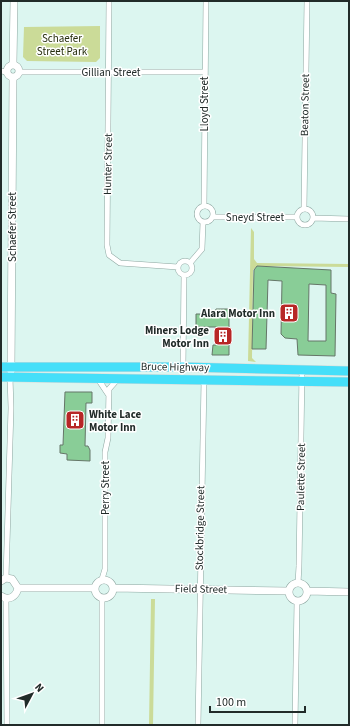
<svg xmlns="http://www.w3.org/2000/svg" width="350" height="726" viewBox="0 0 350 726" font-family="'Source Sans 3',sans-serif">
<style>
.park{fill:#cbdb98}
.building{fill:#89cd97;stroke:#657668;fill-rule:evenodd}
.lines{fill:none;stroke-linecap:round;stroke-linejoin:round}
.street-casing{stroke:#8da6a0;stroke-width:6}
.secondary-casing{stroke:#8da6a0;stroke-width:8}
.highway-casing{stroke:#d7d9d8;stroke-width:10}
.street{stroke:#fff;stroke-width:5}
.secondary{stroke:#fff;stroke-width:7}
.highway{stroke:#45dff9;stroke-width:9}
.labels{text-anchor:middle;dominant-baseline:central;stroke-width:3;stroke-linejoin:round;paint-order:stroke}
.park-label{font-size:11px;fill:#272e0d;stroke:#fff}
.street-label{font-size:11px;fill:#212b29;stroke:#fff}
.poi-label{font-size:11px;font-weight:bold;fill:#212b29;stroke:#fff;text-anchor:end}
</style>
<rect width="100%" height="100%" fill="#dcf6f0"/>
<path class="park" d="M 100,26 L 100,58 L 96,62 L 27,61 L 23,57 L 24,27 Z
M 251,228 L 254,232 L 254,259 L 257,263 L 349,264 L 349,267 L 257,266 L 253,270 L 252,358 L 256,362 L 248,361 Z
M 151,599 L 155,599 L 153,725 L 149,725 Z"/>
<path class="building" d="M 257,266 L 331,270 L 331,293 L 336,294 L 335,356 L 298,355 L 297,339 L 285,338 L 281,334 L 282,281 L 268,280 L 266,349 L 252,349 L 254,270 ZM 309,284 L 326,285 L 326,341 L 308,341 Z
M 216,309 L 229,309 L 229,355 L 212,355 L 213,345 L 216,345 L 216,327 L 196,327 L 196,314 L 215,314 Z
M 65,392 L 92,392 L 92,403 L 86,403 L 85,446 L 88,446 L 90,450 L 90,461 L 67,460 L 67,454 L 60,453 L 60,445 L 63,445 Z"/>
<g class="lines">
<g class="street-casing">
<path id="street" d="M 109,1 L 107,245 L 109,255 L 120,263 L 178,267
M 1,71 L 7,72
M 19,72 L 204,72
M197 214a8 8 0 1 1 16 0a8 8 0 1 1-16 0Z
M 204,206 L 206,1
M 304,208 L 307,1
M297 217a8 8 0 1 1 16 0a8 8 0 1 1-16 0Z
M 213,217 L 297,217
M 313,218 L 349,219
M178 268a7 7 0 1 1 14 0a7 7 0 1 1-14 0Z
M 190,263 L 202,249 L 203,222
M 183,367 L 184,275
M 98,379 L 108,394
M 6,578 L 11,408 L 10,377
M 102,579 L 105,569 L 105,452 L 108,438 L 109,389 L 117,380
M 298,583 L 299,566 L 302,371
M 6,598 L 7,725
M 102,725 L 102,598
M 198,725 L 204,380
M 295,725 L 297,601"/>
</g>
<g class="secondary-casing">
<path id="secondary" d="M 13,64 L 14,1
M7 71a6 6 0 1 1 12 0a6 6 0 1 1-12 0Z
M 11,371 L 13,77
M95 589a9 9 0 1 1 18 0a9 9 0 1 1-18 0Z
M 1,581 L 6,578 L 12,579 L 18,588 C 16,597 9,601 1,596
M289 592a9 9 0 1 1 18 0a9 9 0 1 1-18 0Z
M 18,588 L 94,588
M 113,588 L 289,591
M 307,591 L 349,592"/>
</g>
<g class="highway-casing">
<path id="highway" d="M 1,367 L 183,367 L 349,371
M 1,377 L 349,382"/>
</g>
<use href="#street" class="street"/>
<use href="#secondary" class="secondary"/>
<use href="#highway" class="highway"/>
</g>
<defs>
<g id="building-square" transform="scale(1)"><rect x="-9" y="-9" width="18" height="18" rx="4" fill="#b72726" stroke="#fff"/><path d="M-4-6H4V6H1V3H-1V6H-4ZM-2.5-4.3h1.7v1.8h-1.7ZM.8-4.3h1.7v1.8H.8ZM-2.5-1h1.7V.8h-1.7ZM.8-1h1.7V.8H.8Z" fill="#fff"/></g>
</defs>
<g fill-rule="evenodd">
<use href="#building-square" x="289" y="313"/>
<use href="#building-square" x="223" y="336"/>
<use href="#building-square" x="75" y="420"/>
</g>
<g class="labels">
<g class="park-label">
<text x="62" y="38">Schaefer<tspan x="62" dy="13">Street Park</tspan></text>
</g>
<g class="street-label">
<text x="111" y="72">Gillian Street</text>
<text transform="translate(204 104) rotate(-90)">Lloyd Street</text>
<text transform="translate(305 105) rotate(-89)">Beaton Street</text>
<text transform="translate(108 164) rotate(-89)">Hunter Street</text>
<text x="255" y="217">Sneyd Street</text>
<text transform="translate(12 227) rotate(-90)">Schaefer Street</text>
<text transform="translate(175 367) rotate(1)">Bruce Highway</text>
<text transform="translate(301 477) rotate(-89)">Paulette Street</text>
<text transform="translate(105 488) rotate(-90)">Perry Street</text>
<text transform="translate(200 528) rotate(-89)">Stockbridge Street</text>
<text transform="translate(201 589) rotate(1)">Field Street</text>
</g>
<g class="poi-label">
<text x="275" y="313">Alara Motor Inn</text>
<text x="209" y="330">Miners Lodge<tspan x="209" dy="13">Motor Inn</tspan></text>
<text x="89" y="414" text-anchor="start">White Lace<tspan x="89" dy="13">Motor Inn</tspan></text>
</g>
</g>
<rect width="350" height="726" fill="none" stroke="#212b29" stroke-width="4"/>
<g transform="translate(32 694) rotate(49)" stroke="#ffffff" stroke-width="3" paint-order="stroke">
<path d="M0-3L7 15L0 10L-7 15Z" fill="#212b29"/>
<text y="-6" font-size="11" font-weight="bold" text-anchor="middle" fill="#212b29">N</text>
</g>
<path d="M210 706v6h95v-6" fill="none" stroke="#212b29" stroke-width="2"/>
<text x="216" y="706" font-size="12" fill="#212b29" stroke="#ffffff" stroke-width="3" paint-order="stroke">100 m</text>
</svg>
